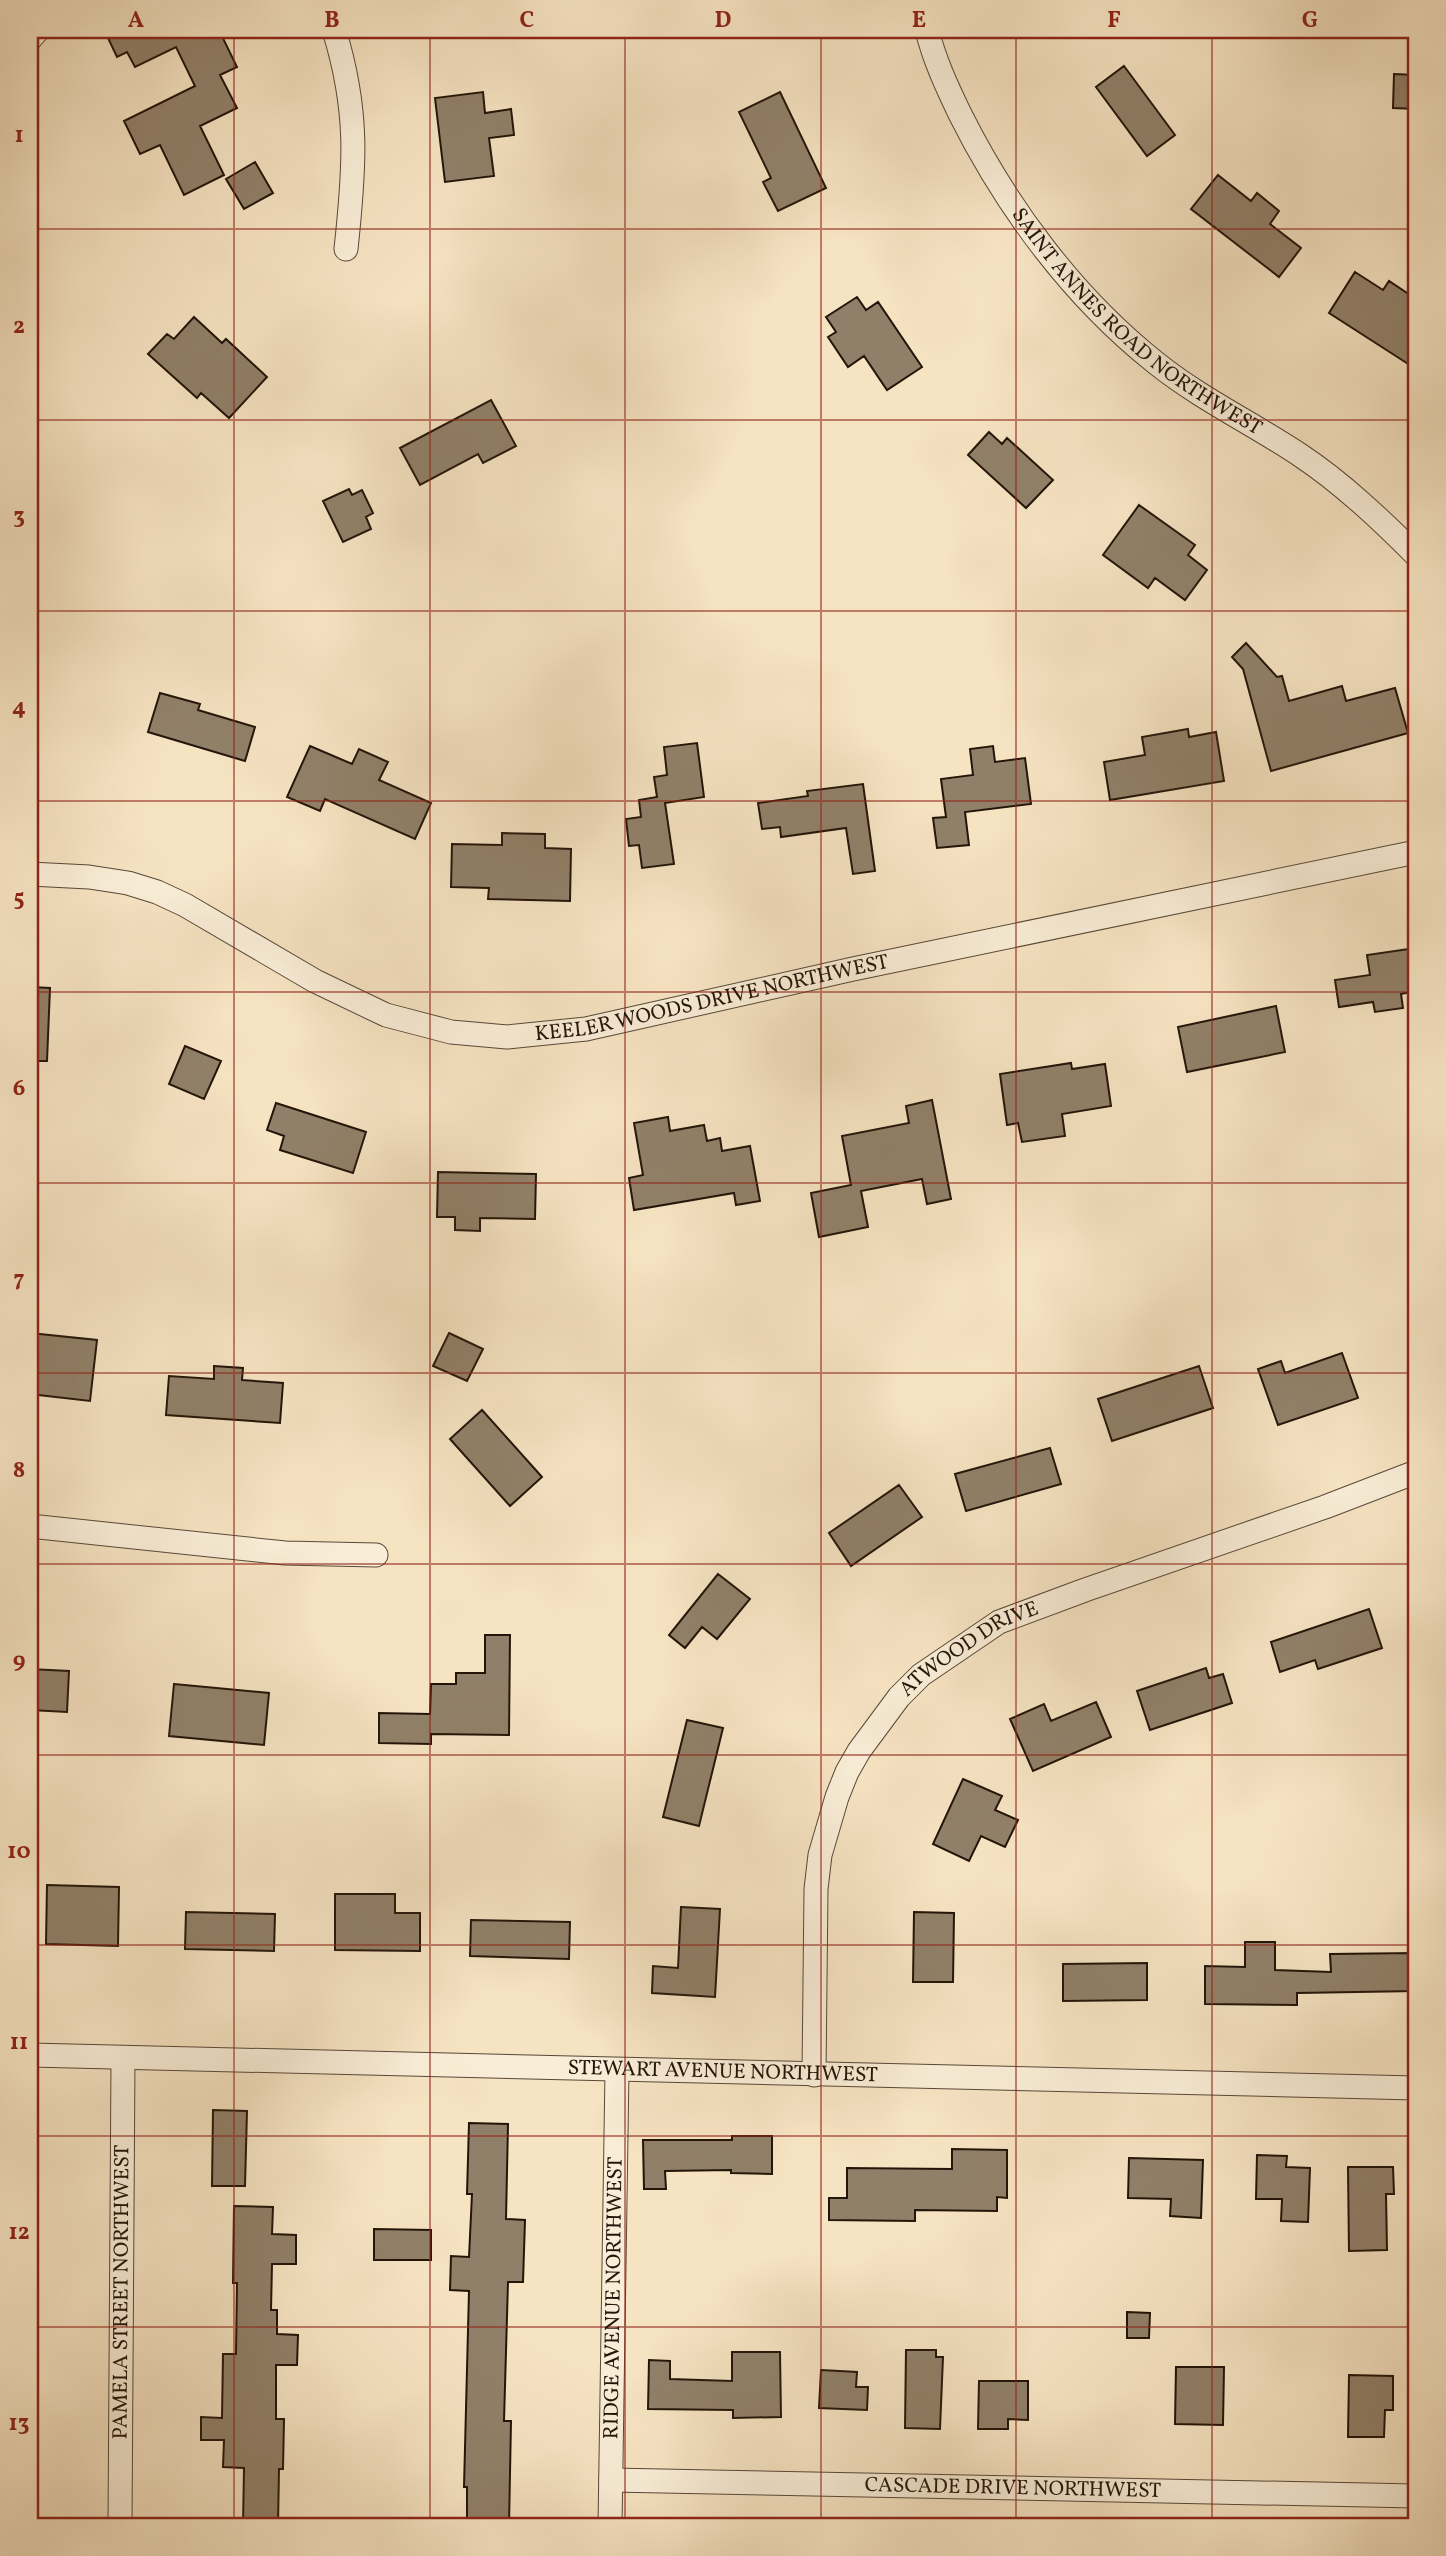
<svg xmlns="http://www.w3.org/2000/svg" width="1446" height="2556" viewBox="0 0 1446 2556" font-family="Vollkorn,serif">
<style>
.building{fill:#918069;stroke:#231509;stroke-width:2}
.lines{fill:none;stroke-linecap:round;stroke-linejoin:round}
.street-casing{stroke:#584837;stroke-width:25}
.street{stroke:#f9edd7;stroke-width:23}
.grid{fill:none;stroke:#8f2418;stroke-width:2;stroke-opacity:0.55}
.labels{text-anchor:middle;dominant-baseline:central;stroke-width:5;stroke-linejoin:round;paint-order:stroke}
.street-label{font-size:21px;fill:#231509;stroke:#f9edd7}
.neatline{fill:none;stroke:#8f2418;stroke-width:2.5}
.grid-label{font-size:23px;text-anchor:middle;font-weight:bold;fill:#8f2418}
</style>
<rect width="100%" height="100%" fill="#f6e3c2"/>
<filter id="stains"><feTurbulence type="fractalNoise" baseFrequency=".00286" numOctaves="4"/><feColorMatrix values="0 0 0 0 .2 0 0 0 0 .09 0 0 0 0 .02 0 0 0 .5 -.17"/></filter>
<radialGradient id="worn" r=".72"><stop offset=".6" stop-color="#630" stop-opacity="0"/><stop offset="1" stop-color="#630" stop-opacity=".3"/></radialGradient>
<path class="building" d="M 117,30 L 219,30 L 237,67 L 220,75 L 237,108 L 200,126 L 224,175 L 184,195 L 160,145 L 140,154 L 124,121 L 195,86 L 176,47 L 135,67 L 127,52 L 117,57 L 107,36 Z
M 1124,66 L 1175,135 L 1147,156 L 1096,87 Z
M 1394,74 L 1416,75 L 1416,109 L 1393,108 Z
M 483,92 L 485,113 L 511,109 L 514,135 L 489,138 L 494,176 L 445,182 L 435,98 Z
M 780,92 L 826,188 L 778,211 L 763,182 L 771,178 L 739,112 Z
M 255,162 L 273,193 L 244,209 L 226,179 Z
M 1218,175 L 1251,201 L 1257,193 L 1279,211 L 1270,224 L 1301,248 L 1279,277 L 1191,209 Z
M 1355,272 L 1383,290 L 1389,281 L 1416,299 L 1416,369 L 1329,313 Z
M 857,297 L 866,310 L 878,302 L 922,367 L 887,390 L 864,356 L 848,367 L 828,337 L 836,332 L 826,317 Z
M 194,317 L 222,343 L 226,339 L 267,377 L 229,418 L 201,393 L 197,398 L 148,354 L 167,334 L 174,339 Z
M 491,400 L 516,446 L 483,463 L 478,454 L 420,485 L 400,448 Z
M 989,432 L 1002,444 L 1007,438 L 1053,480 L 1026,508 L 968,455 Z
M 349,489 L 352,495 L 362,490 L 373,513 L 366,517 L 371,529 L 343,542 L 323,501 Z
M 1139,505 L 1195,545 L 1188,555 L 1207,570 L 1185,600 L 1155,578 L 1148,588 L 1103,555 Z
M 1246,643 L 1277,677 L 1282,676 L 1289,701 L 1342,686 L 1346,701 L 1395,688 L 1408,733 L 1271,771 L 1243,669 L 1232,657 Z
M 160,693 L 200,704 L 198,710 L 255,727 L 245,761 L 148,732 Z
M 1188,729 L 1189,737 L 1216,732 L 1224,781 L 1110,800 L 1104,762 L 1145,755 L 1142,737 Z
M 697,743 L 704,797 L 665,803 L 674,864 L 642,868 L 639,845 L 629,846 L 626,819 L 641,817 L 639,800 L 657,797 L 654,777 L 667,775 L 664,747 Z
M 310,746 L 352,764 L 359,749 L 388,762 L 379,780 L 431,803 L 415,839 L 325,799 L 320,811 L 287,797 Z
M 993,746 L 995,762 L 1025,758 L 1031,804 L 965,812 L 969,845 L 937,848 L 933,818 L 946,817 L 941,779 L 973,775 L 970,749 Z
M 863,784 L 875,871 L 853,874 L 846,828 L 781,837 L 780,827 L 762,829 L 758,803 L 808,796 L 807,791 Z
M 502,833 L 545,834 L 545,848 L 571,849 L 570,901 L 488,899 L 489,888 L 451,887 L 452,844 L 502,845 Z
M 1416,948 L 1416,991 L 1401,994 L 1403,1008 L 1375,1012 L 1373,1002 L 1339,1007 L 1335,980 L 1370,975 L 1367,955 Z
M 30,987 L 50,988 L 47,1061 L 30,1061 Z
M 1276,1006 L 1285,1052 L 1187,1072 L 1178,1027 Z
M 185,1046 L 221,1061 L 204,1099 L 169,1084 Z
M 1071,1063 L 1072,1069 L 1105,1064 L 1111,1106 L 1062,1114 L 1065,1136 L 1022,1142 L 1018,1123 L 1007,1125 L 1000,1074 Z
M 932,1100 L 951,1199 L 927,1204 L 922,1179 L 861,1191 L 868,1227 L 819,1237 L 811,1193 L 851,1185 L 842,1136 L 909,1123 L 906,1106 Z
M 276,1103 L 366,1132 L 353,1173 L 280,1150 L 284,1136 L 267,1130 Z
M 668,1117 L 670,1131 L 704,1125 L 707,1141 L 720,1138 L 722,1151 L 750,1146 L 760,1201 L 736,1205 L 734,1193 L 634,1210 L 629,1178 L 643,1175 L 634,1123 Z
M 438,1172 L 536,1174 L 535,1219 L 480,1218 L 480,1231 L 455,1230 L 455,1217 L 437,1217 Z
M 30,1333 L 97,1340 L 90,1401 L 30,1394 Z
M 449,1333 L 483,1349 L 467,1381 L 433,1366 Z
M 1342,1353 L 1358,1398 L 1278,1425 L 1258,1369 L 1281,1361 L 1285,1373 Z
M 214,1366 L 243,1368 L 242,1380 L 283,1383 L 280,1423 L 166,1415 L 169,1376 L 214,1379 Z
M 1199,1366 L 1213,1408 L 1112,1441 L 1098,1399 Z
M 482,1410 L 542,1477 L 510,1506 L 450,1439 Z
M 1050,1448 L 1061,1484 L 966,1511 L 955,1474 Z
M 899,1485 L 922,1517 L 851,1566 L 829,1533 Z
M 718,1574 L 750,1599 L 717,1639 L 702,1627 L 685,1648 L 669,1635 Z
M 1369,1609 L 1382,1648 L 1318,1669 L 1315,1660 L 1280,1672 L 1271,1642 Z
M 485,1635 L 510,1635 L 509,1735 L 431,1734 L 431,1744 L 379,1743 L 379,1713 L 430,1714 L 431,1684 L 456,1684 L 456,1673 L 485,1673 Z
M 1206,1668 L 1209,1678 L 1223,1674 L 1232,1703 L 1150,1730 L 1137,1691 Z
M 30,1669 L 69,1671 L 67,1712 L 30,1710 Z
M 174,1684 L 269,1693 L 264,1745 L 169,1736 Z
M 1096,1702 L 1111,1737 L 1033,1771 L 1010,1719 L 1044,1704 L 1051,1721 Z
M 687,1720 L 723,1728 L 699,1826 L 663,1817 Z
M 963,1779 L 1002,1796 L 995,1810 L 1018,1820 L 1005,1847 L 981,1836 L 969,1861 L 933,1844 Z
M 47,1885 L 119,1887 L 118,1946 L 46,1944 Z
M 335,1894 L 395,1894 L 395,1913 L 420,1913 L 420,1951 L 335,1950 Z
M 681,1907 L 720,1909 L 715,1997 L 652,1993 L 653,1966 L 678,1968 Z
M 186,1912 L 275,1914 L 274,1951 L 185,1949 Z
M 914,1912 L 954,1913 L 953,1982 L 913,1982 Z
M 471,1920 L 570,1922 L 569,1959 L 470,1956 Z
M 1245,1942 L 1275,1942 L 1275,1970 L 1331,1972 L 1330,1954 L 1416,1953 L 1416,1991 L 1297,1993 L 1297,2005 L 1205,2004 L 1205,1966 L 1245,1967 Z
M 1147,1963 L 1147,2000 L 1063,2001 L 1063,1964 Z
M 213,2110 L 247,2111 L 245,2186 L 212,2186 Z
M 469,2123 L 508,2124 L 506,2219 L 525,2220 L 523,2282 L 508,2282 L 504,2421 L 511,2421 L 509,2526 L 467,2526 L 467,2487 L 464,2487 L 469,2291 L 450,2290 L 451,2256 L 469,2257 L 472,2194 L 467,2194 Z
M 732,2136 L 772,2136 L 772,2174 L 731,2173 L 731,2170 L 665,2171 L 666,2189 L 644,2189 L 643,2140 L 732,2140 Z
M 952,2149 L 1007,2150 L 1007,2198 L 997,2197 L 997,2211 L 915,2210 L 915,2221 L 829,2220 L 829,2198 L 847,2198 L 847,2168 L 952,2169 Z
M 1257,2155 L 1287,2156 L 1286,2167 L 1310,2168 L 1308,2222 L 1281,2221 L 1282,2199 L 1256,2199 Z
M 1129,2158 L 1203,2160 L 1201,2218 L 1170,2216 L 1171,2199 L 1128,2198 Z
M 1348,2167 L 1393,2167 L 1394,2194 L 1386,2194 L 1387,2250 L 1349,2251 Z
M 234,2206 L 273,2207 L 272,2234 L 296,2235 L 296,2264 L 272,2264 L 271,2310 L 277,2310 L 277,2334 L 298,2335 L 297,2365 L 276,2365 L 276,2419 L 284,2419 L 283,2469 L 279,2469 L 278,2526 L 243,2526 L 244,2468 L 223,2467 L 224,2440 L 201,2440 L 201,2417 L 222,2418 L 223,2354 L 236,2354 L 237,2283 L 233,2283 Z
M 374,2229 L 431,2230 L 431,2260 L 374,2260 Z
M 1127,2312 L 1150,2313 L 1149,2338 L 1127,2338 Z
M 906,2350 L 936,2350 L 936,2357 L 943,2357 L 940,2429 L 905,2428 Z
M 732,2352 L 780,2352 L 781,2417 L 733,2418 L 733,2410 L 648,2409 L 649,2360 L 670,2361 L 670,2379 L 732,2381 Z
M 1176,2367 L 1224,2367 L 1223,2425 L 1175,2424 Z
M 821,2370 L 857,2372 L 856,2387 L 868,2387 L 867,2410 L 819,2408 Z
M 1349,2375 L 1393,2376 L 1393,2410 L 1385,2410 L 1384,2437 L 1348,2437 Z
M 979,2381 L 1028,2381 L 1028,2420 L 1008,2419 L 1008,2429 L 978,2429 Z"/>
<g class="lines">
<g class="street-casing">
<g id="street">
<path d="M 334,30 C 359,111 355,165 346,249"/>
<path id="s1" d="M 927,30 C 934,59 947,87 960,114 C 1007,208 1073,297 1156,363 C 1201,399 1252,423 1300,455 C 1342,483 1380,519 1416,555"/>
<path d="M 30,39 L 38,30"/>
<path id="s2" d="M 30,874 L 89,877 L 128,883 L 157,892 L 185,905 L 315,981 L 386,1015 L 451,1032 L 507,1037 L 586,1029 L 853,969 L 1416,852"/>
<path d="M 30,1526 L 285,1553 L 376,1555"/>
<path id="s3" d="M 30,2055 L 1416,2088"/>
<path id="s4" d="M 814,2075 L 816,1889 L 820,1855 L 837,1797 L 847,1772 L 859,1751 L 899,1697 L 921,1675 L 999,1622 L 1085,1590 L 1325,1507 L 1416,1472"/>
<path id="s5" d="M 611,2480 L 1416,2496"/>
<path id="s6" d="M 120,2526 L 123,2058"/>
<path id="s7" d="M 610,2526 L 617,2070"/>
</g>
</g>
<use href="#street" class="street"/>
</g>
<path class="grid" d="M 234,30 L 234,2526M 430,30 L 430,2526M 625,30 L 625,2526M 821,30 L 821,2526M 1016,30 L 1016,2526M 1212,30 L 1212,2526M 30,229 L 1416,229M 30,420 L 1416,420M 30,611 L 1416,611M 30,801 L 1416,801M 30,992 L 1416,992M 30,1183 L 1416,1183M 30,1373 L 1416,1373M 30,1564 L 1416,1564M 30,1755 L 1416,1755M 30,1945 L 1416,1945M 30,2136 L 1416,2136M 30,2327 L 1416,2327"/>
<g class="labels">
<g class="street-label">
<text stroke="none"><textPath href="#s1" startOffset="368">SAINT ANNES ROAD NORTHWEST</textPath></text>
<text stroke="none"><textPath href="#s2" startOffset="721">KEELER WOODS DRIVE NORTHWEST</textPath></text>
<text stroke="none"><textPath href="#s4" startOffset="485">ATWOOD DRIVE</textPath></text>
<text stroke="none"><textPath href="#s3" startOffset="693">STEWART AVENUE NORTHWEST</textPath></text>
<text stroke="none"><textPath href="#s6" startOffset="234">PAMELA STREET NORTHWEST</textPath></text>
<text stroke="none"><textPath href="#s7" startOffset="228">RIDGE AVENUE NORTHWEST</textPath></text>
<text stroke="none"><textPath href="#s5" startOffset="402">CASCADE DRIVE NORTHWEST</textPath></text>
</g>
</g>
<rect width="1446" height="2556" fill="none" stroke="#f6e3c2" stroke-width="77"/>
<rect x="38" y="38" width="1370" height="2480" class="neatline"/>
<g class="grid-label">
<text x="136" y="27">A</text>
<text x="332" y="27">B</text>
<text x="527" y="27">C</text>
<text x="723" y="27">D</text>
<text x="919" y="27">E</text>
<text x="1114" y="27">F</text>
<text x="1310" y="27">G</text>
<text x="19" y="142">1</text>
<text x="19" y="333">2</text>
<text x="19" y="523">3</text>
<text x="19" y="714">4</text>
<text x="19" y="905">5</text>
<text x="19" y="1095">6</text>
<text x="19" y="1286">7</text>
<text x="19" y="1477">8</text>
<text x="19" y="1667">9</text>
<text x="19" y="1858">10</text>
<text x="19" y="2049">11</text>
<text x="19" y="2239">12</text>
<text x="19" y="2430">13</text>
</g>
<rect width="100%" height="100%" filter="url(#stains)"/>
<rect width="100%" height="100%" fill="url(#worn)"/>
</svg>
